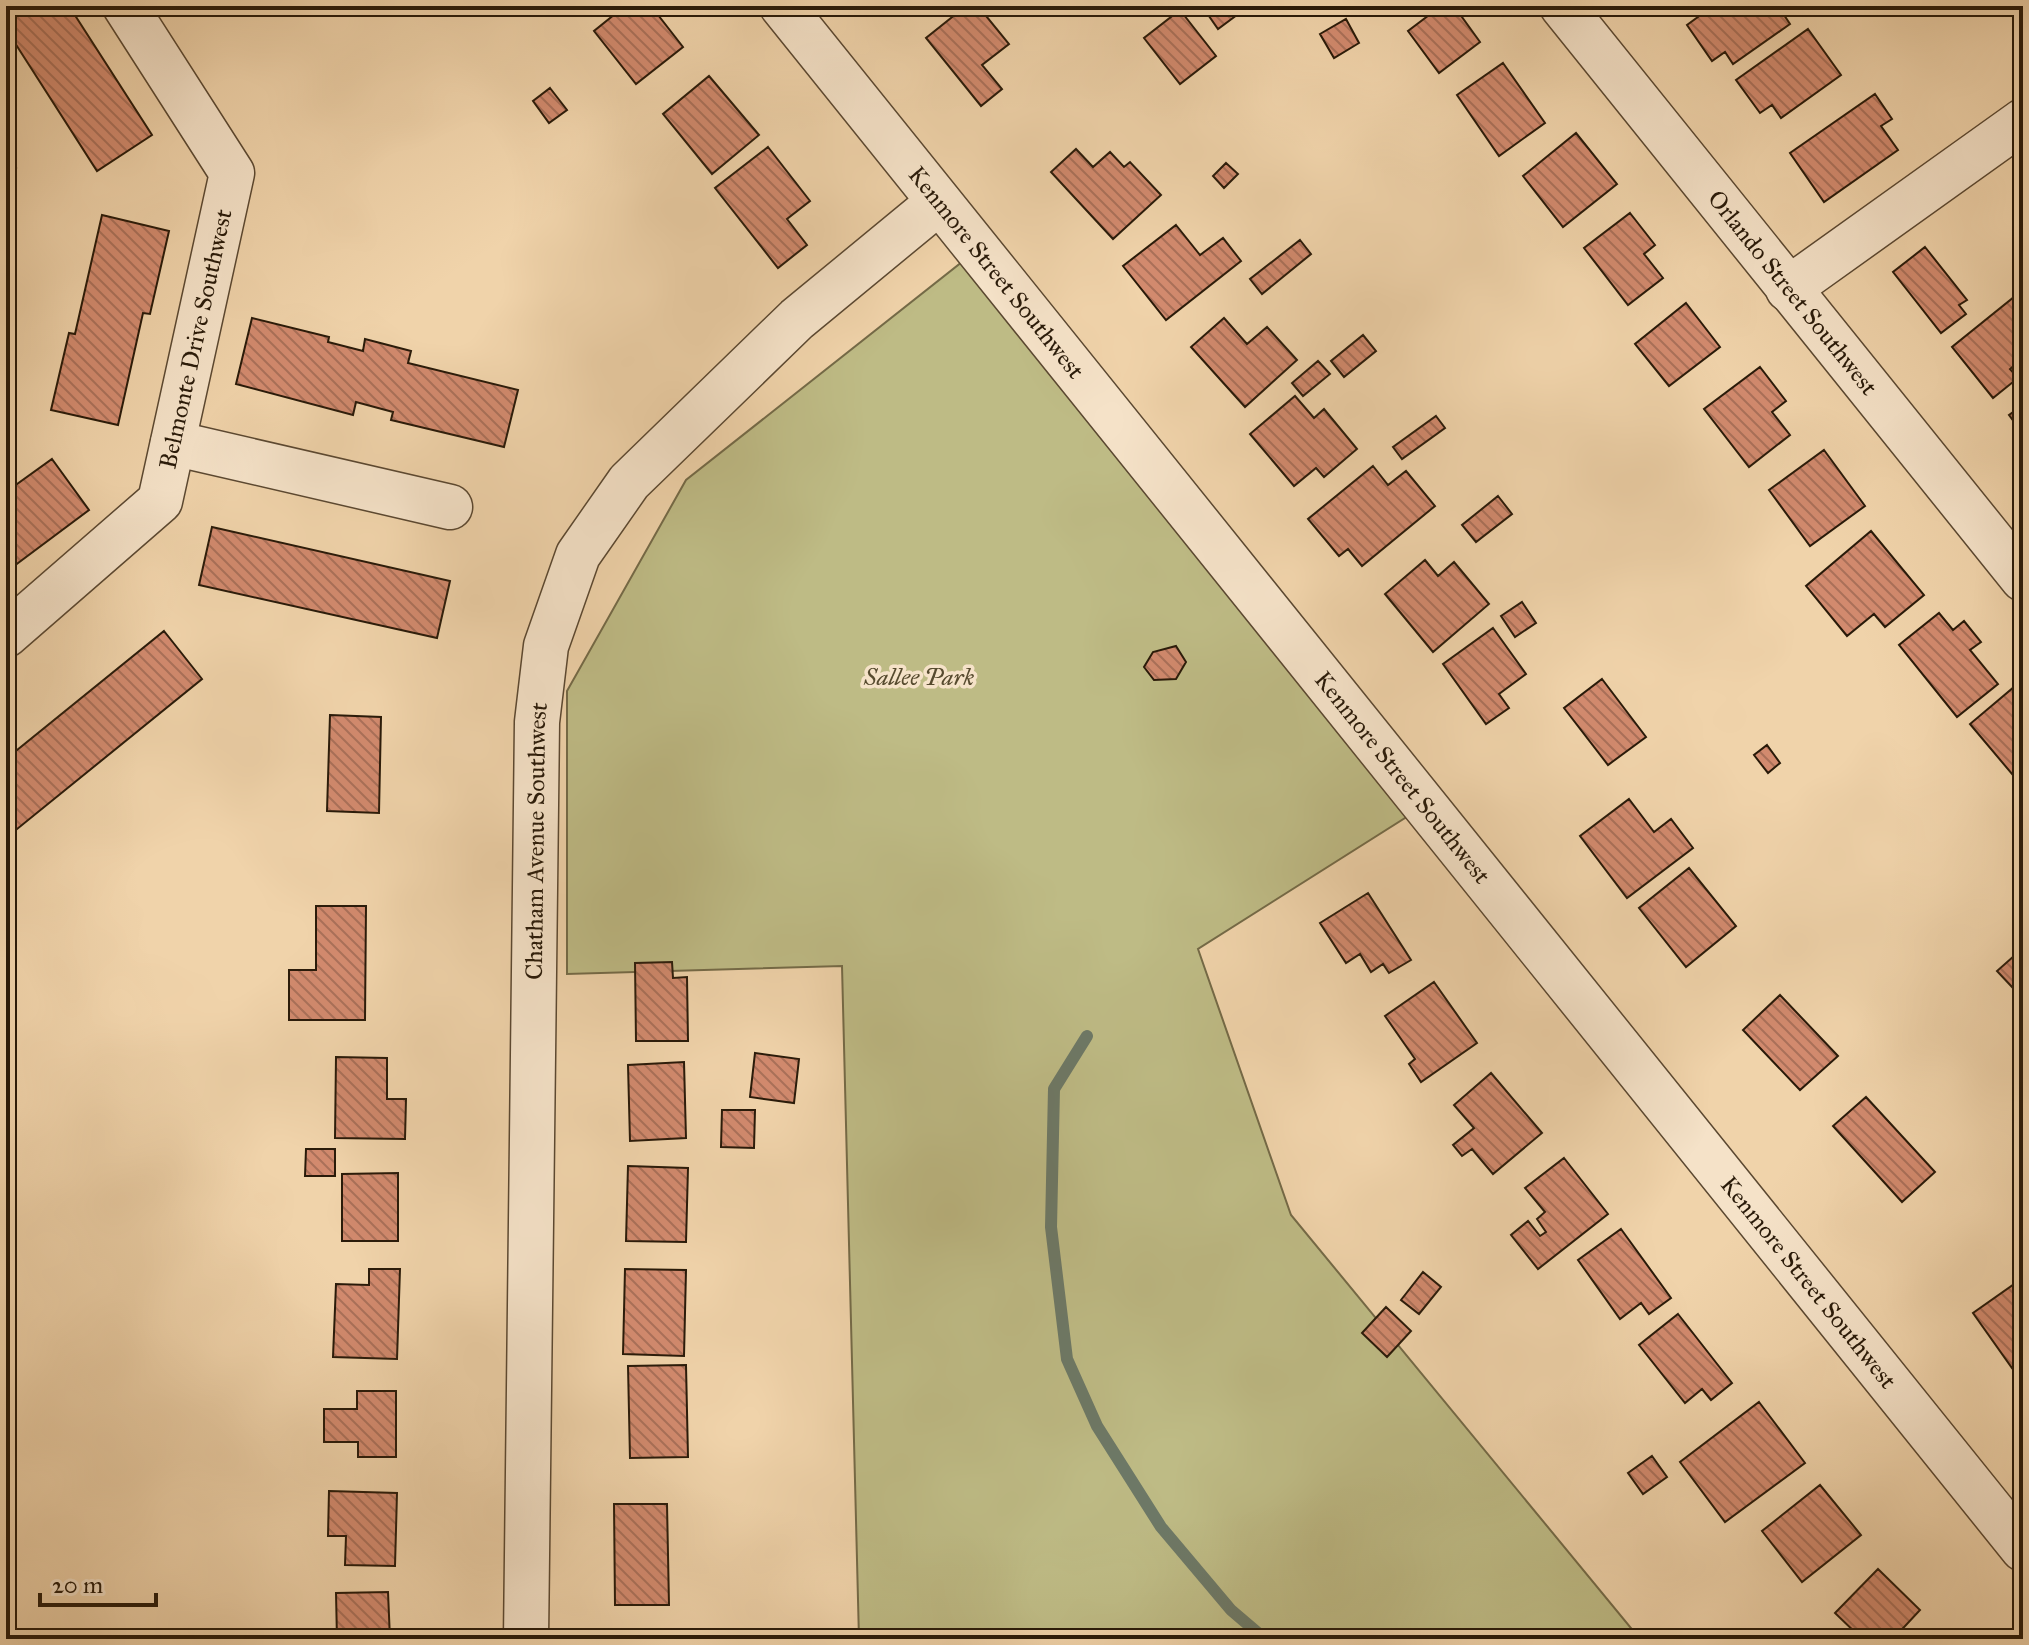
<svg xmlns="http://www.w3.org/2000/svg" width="2029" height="1645" viewBox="0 0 2029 1645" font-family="'IM FELL Great Primer',serif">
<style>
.park{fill:#bebb85;stroke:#746a47;stroke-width:2}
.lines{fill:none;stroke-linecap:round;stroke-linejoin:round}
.stream{stroke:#6d7967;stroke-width:12}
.building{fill:url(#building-back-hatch);stroke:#291a09;stroke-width:2}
.minor-casing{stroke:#5b4831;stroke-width:47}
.minor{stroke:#f5e2c8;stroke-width:44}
.labels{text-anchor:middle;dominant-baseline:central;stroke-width:7;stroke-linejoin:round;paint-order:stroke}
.street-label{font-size:24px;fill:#291a09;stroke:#f5e2c8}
.park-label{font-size:24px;font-style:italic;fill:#564a2e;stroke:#f5e2c8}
</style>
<defs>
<pattern id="building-back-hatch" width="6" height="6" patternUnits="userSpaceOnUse" patternTransform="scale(2)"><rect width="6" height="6" fill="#d28a6e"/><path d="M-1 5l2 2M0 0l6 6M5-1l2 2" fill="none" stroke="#aa7059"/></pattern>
</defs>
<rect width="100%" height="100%" fill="#f0d3aa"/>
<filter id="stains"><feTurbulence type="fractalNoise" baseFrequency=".0025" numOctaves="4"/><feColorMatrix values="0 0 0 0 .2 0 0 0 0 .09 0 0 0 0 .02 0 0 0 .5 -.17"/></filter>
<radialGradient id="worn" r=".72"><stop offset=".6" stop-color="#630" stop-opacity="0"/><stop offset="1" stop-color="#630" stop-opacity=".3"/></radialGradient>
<path class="park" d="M 962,262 L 1416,811 L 1198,949 L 1291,1215 L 1640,1639 L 859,1639 L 842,966 L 567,974 L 567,691 L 686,480 Z"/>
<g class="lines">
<path class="stream" d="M 1087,1036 L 1054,1089 L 1051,1227 L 1067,1359 L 1097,1426 L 1161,1527 L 1231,1610 L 1265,1639"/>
</g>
<path class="building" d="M 6,6 L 69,6 L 152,135 L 97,171 L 6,29 Z
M 625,6 L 651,6 L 683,47 L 636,84 L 594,31 Z
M 966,6 L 978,6 L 1009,44 L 982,65 L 1002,89 L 981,106 L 926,38 Z
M 1202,6 L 1249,6 L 1218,29 Z
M 1441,6 L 1454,6 L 1480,42 L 1439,73 L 1408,31 Z
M 1713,6 L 1778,6 L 1790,24 L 1733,64 L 1725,52 L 1712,61 L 1687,25 Z
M 1180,10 L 1216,56 L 1180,84 L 1144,38 Z
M 1346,19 L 1359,43 L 1334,58 L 1320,34 Z
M 1808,29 L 1841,75 L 1781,118 L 1772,105 L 1760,113 L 1736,80 Z
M 1503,63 L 1545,123 L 1499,156 L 1457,95 Z
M 709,76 L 759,135 L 712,174 L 663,114 Z
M 550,88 L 567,110 L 549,123 L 533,101 Z
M 1875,94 L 1892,119 L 1881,126 L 1898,150 L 1824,202 L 1790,153 Z
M 1576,133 L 1617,184 L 1563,227 L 1523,176 Z
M 768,147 L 810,201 L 787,219 L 807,245 L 778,268 L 715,188 Z
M 1076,149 L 1093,167 L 1110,152 L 1124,167 L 1130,162 L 1161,195 L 1113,239 L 1051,172 Z
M 6,157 L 16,168 L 6,178 Z
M 1226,163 L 1238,174 L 1224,188 L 1213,176 Z
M 1630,213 L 1655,245 L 1644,254 L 1663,278 L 1628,305 L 1584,248 Z
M 102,215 L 169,231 L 150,314 L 143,313 L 118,425 L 51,410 L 69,333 L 75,334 Z
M 1176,225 L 1200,255 L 1223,238 L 1241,261 L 1166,320 L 1123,266 Z
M 1300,240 L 1311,254 L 1262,294 L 1250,279 Z
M 1925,247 L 1967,300 L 1959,305 L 1966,314 L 1941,333 L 1893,272 Z
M 2014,297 L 2023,308 L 2023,358 L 2010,369 L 2018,378 L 1993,398 L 1952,347 Z
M 1686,303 L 1720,347 L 1669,386 L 1635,344 Z
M 252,318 L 329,337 L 328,342 L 363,351 L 365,339 L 411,351 L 408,363 L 518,390 L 504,447 L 391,420 L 393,412 L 356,402 L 353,415 L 236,384 Z
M 1224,318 L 1247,344 L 1267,327 L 1297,360 L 1245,407 L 1191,347 Z
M 1363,335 L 1376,351 L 1344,377 L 1331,361 Z
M 1318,361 L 1330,374 L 1303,396 L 1292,383 Z
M 1760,367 L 1786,401 L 1772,412 L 1790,435 L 1749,467 L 1704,409 Z
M 1295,396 L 1314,418 L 1324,409 L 1357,449 L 1324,477 L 1316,468 L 1294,486 L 1250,434 Z
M 2023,405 L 2023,434 L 2009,415 Z
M 1436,416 L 1445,428 L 1402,459 L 1393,447 Z
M 1824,450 L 1865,506 L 1810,546 L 1769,490 Z
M 52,459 L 89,510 L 6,572 L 6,492 Z
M 1373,466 L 1388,485 L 1406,471 L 1435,506 L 1362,566 L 1348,549 L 1339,556 L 1308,519 Z
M 1498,496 L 1512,514 L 1476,542 L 1462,525 Z
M 212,527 L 450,581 L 437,638 L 199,585 Z
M 1871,531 L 1924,595 L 1885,627 L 1874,614 L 1847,636 L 1806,586 Z
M 1425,560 L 1438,576 L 1454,562 L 1489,604 L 1433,652 L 1385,594 Z
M 1522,602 L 1536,623 L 1515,637 L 1501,616 Z
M 1939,613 L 1953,630 L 1964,621 L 1981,642 L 1970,650 L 1998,684 L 1957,717 L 1899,645 Z
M 1493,628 L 1526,674 L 1499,694 L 1509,708 L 1486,724 L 1443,664 Z
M 164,631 L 202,679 L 6,838 L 6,759 Z
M 1176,646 L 1186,662 L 1176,679 L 1154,680 L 1144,667 L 1153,652 Z
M 1602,679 L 1646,737 L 1608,765 L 1564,708 Z
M 2014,687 L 2023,697 L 2023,787 L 1970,724 Z
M 330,715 L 381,717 L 379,813 L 327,811 Z
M 1767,745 L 1780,763 L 1768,773 L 1754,755 Z
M 1629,799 L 1654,832 L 1671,819 L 1693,848 L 1627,898 L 1580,836 Z
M 1689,868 L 1736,926 L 1686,967 L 1639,908 Z
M 1368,893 L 1411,960 L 1389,973 L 1383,964 L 1371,972 L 1360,954 L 1346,963 L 1320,923 Z
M 316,906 L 366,906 L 365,1020 L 289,1020 L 289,970 L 316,970 Z
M 2023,948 L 2023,979 L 2013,988 L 1997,971 Z
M 672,962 L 673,978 L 687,977 L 688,1041 L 636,1041 L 635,963 Z
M 1434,982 L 1477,1043 L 1421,1082 L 1409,1064 L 1415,1059 L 1385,1016 Z
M 1780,995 L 1838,1056 L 1800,1090 L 1743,1030 Z
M 755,1053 L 799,1059 L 794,1103 L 750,1097 Z
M 336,1057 L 387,1058 L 387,1099 L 406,1099 L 405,1139 L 335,1138 Z
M 684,1062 L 686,1138 L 630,1141 L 628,1065 Z
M 1491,1073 L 1542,1133 L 1493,1174 L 1472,1149 L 1462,1156 L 1453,1145 L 1474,1128 L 1454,1105 Z
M 1866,1097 L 1935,1172 L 1902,1202 L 1833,1126 Z
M 722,1110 L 755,1110 L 754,1148 L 721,1147 Z
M 306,1149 L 335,1149 L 335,1176 L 305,1176 Z
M 1564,1158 L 1608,1214 L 1538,1269 L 1511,1235 L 1528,1221 L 1540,1236 L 1546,1232 L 1537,1219 L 1545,1212 L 1525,1188 Z
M 628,1166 L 688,1168 L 686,1242 L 626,1241 Z
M 398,1173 L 398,1241 L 342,1241 L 342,1174 Z
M 1621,1229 L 1671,1298 L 1649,1314 L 1641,1303 L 1620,1319 L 1578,1260 Z
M 369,1269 L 400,1269 L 397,1359 L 333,1357 L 336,1284 L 369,1285 Z
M 625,1269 L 686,1270 L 684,1356 L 623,1354 Z
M 1423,1272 L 1441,1287 L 1419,1314 L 1401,1300 Z
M 2020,1280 L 2023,1284 L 2023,1360 L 2012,1368 L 1973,1313 Z
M 1386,1307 L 1411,1331 L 1387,1357 L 1362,1333 Z
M 1678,1314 L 1732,1383 L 1711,1400 L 1702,1389 L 1685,1403 L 1639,1345 Z
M 686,1365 L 688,1457 L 630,1458 L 628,1366 Z
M 357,1391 L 396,1391 L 396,1457 L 358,1457 L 358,1442 L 324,1442 L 324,1409 L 357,1409 Z
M 1759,1402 L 1805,1463 L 1725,1522 L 1680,1462 Z
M 1652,1456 L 1667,1477 L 1643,1494 L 1628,1473 Z
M 1820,1485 L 1861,1535 L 1802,1582 L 1762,1531 Z
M 329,1491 L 397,1493 L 395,1566 L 345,1565 L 346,1536 L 328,1536 Z
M 614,1504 L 667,1504 L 669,1605 L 615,1605 Z
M 1878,1569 L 1920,1610 L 1893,1639 L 1862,1639 L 1835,1613 Z
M 388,1592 L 390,1639 L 337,1639 L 336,1593 Z"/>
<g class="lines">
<g class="minor-casing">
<g id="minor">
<path id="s1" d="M 782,6 L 2023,1549"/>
<path id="s2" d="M 1562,6 L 2023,579"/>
<path d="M 1788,289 L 2023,121"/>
<path d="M 173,443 L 450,507"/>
<path id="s3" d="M 6,635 L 160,501 L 232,173 L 125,6"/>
<path id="s4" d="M 526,1639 L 537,722 L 546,646 L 578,555 L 629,482 L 797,319 L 939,202"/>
</g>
</g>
<use href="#minor" class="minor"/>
</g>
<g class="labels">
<g class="street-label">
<text stroke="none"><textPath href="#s1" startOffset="342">Kenmore Street Southwest</textPath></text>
<text stroke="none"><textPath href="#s2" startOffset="368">Orlando Street Southwest</textPath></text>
<text stroke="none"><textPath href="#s3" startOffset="370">Belmonte Drive Southwest</textPath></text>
<text stroke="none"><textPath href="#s1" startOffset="990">Kenmore Street Southwest</textPath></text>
<text stroke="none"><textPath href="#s4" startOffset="798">Chatham Avenue Southwest</textPath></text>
<text stroke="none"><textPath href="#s1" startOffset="1638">Kenmore Street Southwest</textPath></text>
</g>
<g class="park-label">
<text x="919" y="677">Sallee Park</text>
</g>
</g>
<rect width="2029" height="1645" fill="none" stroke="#f0d3aa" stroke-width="32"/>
<rect x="8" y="8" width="2013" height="1629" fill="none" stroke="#291a09" stroke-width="4"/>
<rect x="16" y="16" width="1997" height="1613" fill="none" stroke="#291a09" stroke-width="2"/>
<path d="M40 1593v12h116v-12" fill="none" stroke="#291a09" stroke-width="4"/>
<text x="52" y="1593" font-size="24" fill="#291a09" stroke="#f5e2c8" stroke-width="6" paint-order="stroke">20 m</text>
<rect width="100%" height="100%" filter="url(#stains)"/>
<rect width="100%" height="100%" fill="url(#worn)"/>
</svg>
